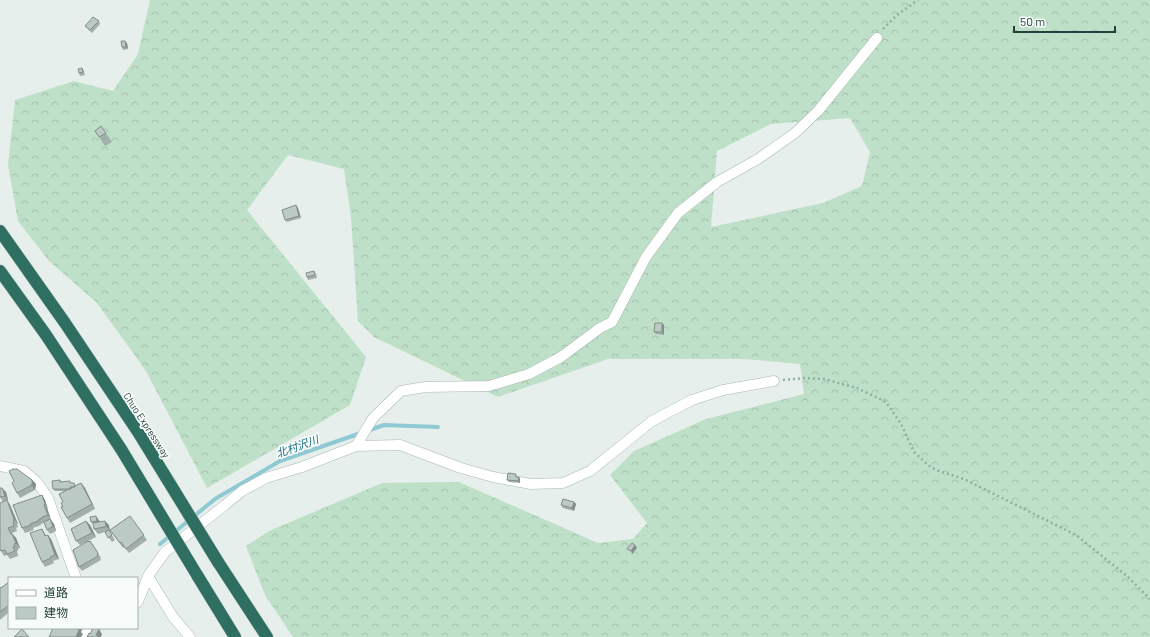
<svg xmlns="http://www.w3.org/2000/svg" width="1150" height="637" viewBox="0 0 1150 637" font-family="Barlow,'Noto Sans JP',sans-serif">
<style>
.forest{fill:url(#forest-crowns);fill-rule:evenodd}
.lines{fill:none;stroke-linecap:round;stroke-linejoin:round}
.stream{stroke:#8ec9d4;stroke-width:4}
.street-casing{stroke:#a8b8b2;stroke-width:11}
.highway-casing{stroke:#c2cac8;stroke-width:13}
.path{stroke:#86b3a5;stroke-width:2.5;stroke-dasharray:2 3;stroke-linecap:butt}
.street{stroke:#fff;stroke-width:10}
.highway{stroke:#2f6f62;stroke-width:12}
.highway-bridge-casing{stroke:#c2cac8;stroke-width:13;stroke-linecap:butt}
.highway-bridge{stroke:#2f6f62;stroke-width:12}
.wall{fill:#a1aea9}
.shaded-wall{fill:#838d89}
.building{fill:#bbcac4;stroke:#838d89}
.labels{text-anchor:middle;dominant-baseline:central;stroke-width:3.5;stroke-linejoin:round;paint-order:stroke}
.street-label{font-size:10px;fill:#24423a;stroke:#f7fbf9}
.water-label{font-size:11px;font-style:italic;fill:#1c6f80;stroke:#f7fbf9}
</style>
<defs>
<pattern id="forest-crowns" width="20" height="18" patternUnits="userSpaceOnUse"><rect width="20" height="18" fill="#bfe0c8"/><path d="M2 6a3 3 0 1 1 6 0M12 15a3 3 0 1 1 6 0" fill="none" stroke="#a4c1ad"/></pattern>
</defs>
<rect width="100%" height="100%" fill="#e6efeb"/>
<path class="forest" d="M 150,0 L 1150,0 L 1150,637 L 293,637 L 265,595 L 246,546 L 269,531 L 382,483 L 459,482 L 598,543 L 633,539 L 647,523 L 610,475 L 634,451 L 706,419 L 804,394 L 800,364 L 744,359 L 608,359 L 498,397 L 374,337 L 358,321 L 351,217 L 344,169 L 288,155 L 247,210 L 366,357 L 350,405 L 207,488 L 146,371 L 97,303 L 49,261 L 18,221 L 8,165 L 15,100 L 74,81 L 113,91 L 138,54 ZM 850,118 L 870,152 L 862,186 L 823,203 L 711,227 L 717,151 L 771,124 Z"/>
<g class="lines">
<path class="stream" d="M 367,431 L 384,425 L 438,427
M 160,544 L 215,499 L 280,461 L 361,433"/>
<g class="street-casing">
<path id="street" d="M 356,446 L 373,418 L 401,391 L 425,387 L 489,386 L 529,374 L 561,357 L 600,328 L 612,322 L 646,257 L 678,213 L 717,182 L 758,159 L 795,133 L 818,111 L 877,38
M 0,466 L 24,471 L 37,482 L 48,498 L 76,578
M 148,576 L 173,617 L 190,637
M 137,603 L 142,592 L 148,576 L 165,552 L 225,505 L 242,491 L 266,478 L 302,467 L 356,446 L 400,445 L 461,468 L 493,477 L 531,484 L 563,483 L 590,471 L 652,421 L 692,400 L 723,390 L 774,381
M 84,637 L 87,628"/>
</g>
<g class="highway-casing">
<path id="highway" d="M 0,231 L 65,323 L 140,435
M 0,271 L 46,335 L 121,449
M 218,562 L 267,637
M 197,575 L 235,637"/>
</g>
<path class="path" d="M 883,29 L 897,15 L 918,0
M 783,380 L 805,378 L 824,379 L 857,388 L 886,402 L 901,424 L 914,452 L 928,465 L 936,470 L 964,479 L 1076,535 L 1127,576 L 1150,599"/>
<use href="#street" class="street"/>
<use href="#highway" class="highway"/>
<g class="highway-bridge-casing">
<path id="highway-bridge" d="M 140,435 L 218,562
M 121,449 L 197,575"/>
</g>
<use href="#highway-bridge" class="highway-bridge"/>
</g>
<path class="wall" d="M 99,21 L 100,24 L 92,33 L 85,26 Z
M 127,43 L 128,49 L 123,50 L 122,47 Z
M 82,68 L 84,71 L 85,75 L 80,76 L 79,73 Z
M 101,126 L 112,142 L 105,146 L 95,131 Z
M 298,208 L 301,218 L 287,222 L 285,220 Z
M 314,271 L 316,274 L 317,278 L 308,280 L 307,277 Z
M 664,325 L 664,335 L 656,334 L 654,332 Z
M 517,476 L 517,477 L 519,477 L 520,479 L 520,483 L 509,482 L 507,480 Z
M 32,480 L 36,484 L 35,490 L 20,498 L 17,493 Z
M 60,480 L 62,482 L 74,483 L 76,486 L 81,483 L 85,488 L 95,509 L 70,523 L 67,518 L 63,507 L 66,491 L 55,491 L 53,489 Z
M 6,492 L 8,500 L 7,500 L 10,505 L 18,524 L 17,524 L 18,527 L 16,528 L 17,531 L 12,533 L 16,538 L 20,548 L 18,549 L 18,551 L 17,551 L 18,556 L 10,559 L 7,555 L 4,556 L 1,551 L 0,551 L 0,503 L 3,502 L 0,497 Z
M 42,495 L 45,500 L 51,520 L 54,524 L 56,531 L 50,534 L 47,530 L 44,523 L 41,524 L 41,525 L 33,528 L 34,530 L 25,533 L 22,528 Z
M 574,502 L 576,504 L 574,511 L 563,508 L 561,505 Z
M 130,516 L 147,540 L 129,553 L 124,547 L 123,548 L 110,530 Z
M 99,520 L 100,522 L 109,525 L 109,531 L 115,540 L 112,542 L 105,532 L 98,534 L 94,529 L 94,525 L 91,522 Z
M 86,521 L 90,525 L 96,537 L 88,541 L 89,542 L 90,541 L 93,545 L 101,558 L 100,558 L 101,560 L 82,571 L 79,567 L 85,542 L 80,545 L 76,541 Z
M 42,529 L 46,535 L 51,539 L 59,559 L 53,561 L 54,563 L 45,567 L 42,562 Z
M 9,582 L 9,612 L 0,620 L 0,587 L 1,588 Z"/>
<path class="shaded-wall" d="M 125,41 L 127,43 L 128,49 L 126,47 Z
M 296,205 L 298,208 L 301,218 L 299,216 Z
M 662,323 L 664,325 L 664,335 L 662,332 Z
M 519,477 L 520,479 L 520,483 L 518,481 Z
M 32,480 L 36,484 L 35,490 L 32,485 Z
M 81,483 L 85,488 L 95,509 L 92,504 Z
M 2,488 L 6,492 L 8,500 L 5,496 Z
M 42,495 L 45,500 L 48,509 L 45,504 Z
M 7,500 L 10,505 L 18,524 L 14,519 Z
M 574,502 L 576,504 L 574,511 L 572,508 Z
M 44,505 L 47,509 L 51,520 L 48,515 Z
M 96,516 L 99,520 L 100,526 L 97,521 Z
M 50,519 L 54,524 L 56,531 L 53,526 Z
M 86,521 L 90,525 L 96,537 L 92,533 Z
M 105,521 L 109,525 L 110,531 L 106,526 Z
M 12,534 L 16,538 L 20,548 L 16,543 Z
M 48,535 L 51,539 L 59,559 L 55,555 Z
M 635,545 L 637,548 L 632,554 L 631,551 Z
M 77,628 L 83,628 L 81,632 L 83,634 L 81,637 L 76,637 Z
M 99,629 L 102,634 L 101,637 L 97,637 L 96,635 Z"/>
<path class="building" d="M 93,17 L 99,21 L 90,30 L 85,26 Z
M 121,41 L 125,41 L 126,47 L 122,47 Z
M 82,68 L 83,72 L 79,73 L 78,69 Z
M 101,126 L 106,133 L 99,137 L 95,131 Z
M 296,205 L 299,216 L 285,220 L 282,210 Z
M 314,271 L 315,275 L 307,277 L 306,273 Z
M 655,323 L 662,323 L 662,332 L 654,332 Z
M 13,469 L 17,469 L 32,480 L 32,485 L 17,493 L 12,483 L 14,481 L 9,471 Z
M 508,473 L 516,474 L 516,477 L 519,477 L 518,481 L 507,480 Z
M 60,480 L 60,482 L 70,481 L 70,483 L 74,483 L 75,487 L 70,487 L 71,489 L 53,489 L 52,481 Z
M 81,483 L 92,504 L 67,518 L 61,507 L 63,507 L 61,503 L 63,502 L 59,494 Z
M 0,488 L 2,488 L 5,496 L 0,497 Z
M 42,495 L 45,504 L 44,505 L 48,515 L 42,517 L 42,518 L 38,520 L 38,521 L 30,524 L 31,525 L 22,528 L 13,505 Z
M 563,499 L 574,502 L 572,508 L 561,505 Z
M 7,500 L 14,519 L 13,519 L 14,522 L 13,523 L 14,526 L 8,528 L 11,534 L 12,534 L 16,543 L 14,544 L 15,546 L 13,547 L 15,551 L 7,554 L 5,550 L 1,551 L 0,549 L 0,503 Z
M 96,516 L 97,521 L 91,522 L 90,517 Z
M 130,516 L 144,535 L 126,549 L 121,542 L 120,543 L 110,530 Z
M 50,519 L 53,526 L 47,530 L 44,522 Z
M 86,521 L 92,533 L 76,541 L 71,529 Z
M 105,521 L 106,526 L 104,527 L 94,529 L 93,523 Z
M 42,529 L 45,536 L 48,535 L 55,555 L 50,557 L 51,558 L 42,562 L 30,533 Z
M 109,530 L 112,535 L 108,538 L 105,532 Z
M 88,541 L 89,542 L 90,541 L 98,553 L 97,554 L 98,556 L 79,567 L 73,550 Z
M 632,543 L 635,545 L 631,551 L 627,549 Z
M 9,582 L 9,605 L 0,612 L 0,587 L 1,588 Z
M 53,628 L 77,628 L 77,629 L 79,630 L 76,637 L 49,637 Z
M 93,628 L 97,628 L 99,629 L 96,635 L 100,637 L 87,637 L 89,633 L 90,634 Z
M 22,629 L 29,637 L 14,637 Z"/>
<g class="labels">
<g class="street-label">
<text transform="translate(147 425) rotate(57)">Chuo Expressway</text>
</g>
<g class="water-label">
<text transform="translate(297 446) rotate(-20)">北村沢川</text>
</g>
</g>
<rect x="8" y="577" width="130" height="52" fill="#f7fbf9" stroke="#a3b1ad"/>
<rect x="16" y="590" width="20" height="6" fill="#ffffff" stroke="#a3b1ad"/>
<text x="44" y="597" font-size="12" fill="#24423a">道路</text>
<rect x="16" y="607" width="20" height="12" fill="#bbcac4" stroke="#a3b1ad"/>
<text x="44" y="617" font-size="12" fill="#24423a">建物</text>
<path d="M1014 26v6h101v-6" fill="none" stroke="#24423a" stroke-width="2"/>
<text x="1020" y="26" font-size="12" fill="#24423a" stroke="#f7fbf9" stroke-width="3" paint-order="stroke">50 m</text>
</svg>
